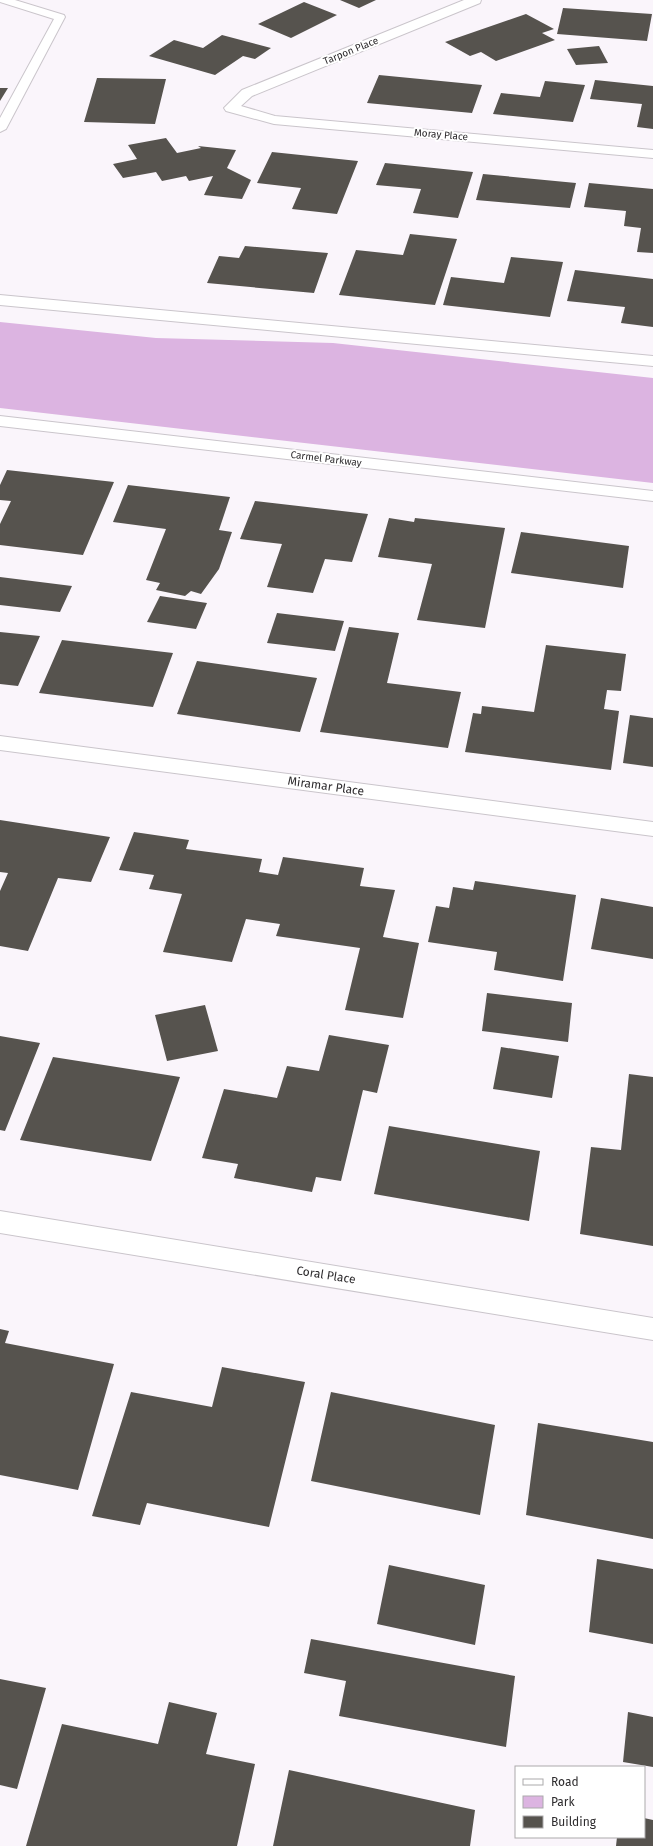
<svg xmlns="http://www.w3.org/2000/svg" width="653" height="1846" viewBox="0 0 653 1846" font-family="'Fira Sans',sans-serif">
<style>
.green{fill:#dcb4e1}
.building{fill:#56534e}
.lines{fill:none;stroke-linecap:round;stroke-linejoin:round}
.lane-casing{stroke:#cac5cb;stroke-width:2}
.street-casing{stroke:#cac5cb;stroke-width:2}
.lane{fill:#fff;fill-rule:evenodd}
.street{fill:#fff;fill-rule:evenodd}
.labels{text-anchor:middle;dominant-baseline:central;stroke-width:4;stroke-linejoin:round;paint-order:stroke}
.far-street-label{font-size:10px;fill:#2d2b2d;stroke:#fff}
.street-label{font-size:12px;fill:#2d2b2d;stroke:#fff}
</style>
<rect width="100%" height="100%" fill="#faf5fb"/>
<path class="green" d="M 0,322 L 156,338 L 333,343 L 653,378 L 653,483 L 0,408 Z"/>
<path class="building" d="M 340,0 L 376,0 L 359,8 Z
M 304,2 L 337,15 L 291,38 L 258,24 Z
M 563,8 L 652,14 L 647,41 L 557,34 Z
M 526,14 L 554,29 L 542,33 L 555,40 L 496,61 L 481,52 L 470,56 L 445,42 Z
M 222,35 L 271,48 L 255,59 L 243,56 L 215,75 L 149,56 L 174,40 L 203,48 Z
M 599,46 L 608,63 L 576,65 L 567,49 Z
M 379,75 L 482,85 L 472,113 L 367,103 Z
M 97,78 L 166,79 L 155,124 L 84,122 Z
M 595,80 L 653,86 L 653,129 L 637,127 L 642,104 L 590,99 Z
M 545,81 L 585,85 L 573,122 L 493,114 L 501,93 L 540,97 Z
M 0,88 L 8,88 L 0,101 Z
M 166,138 L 177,153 L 201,148 L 198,146 L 236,150 L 227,168 L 251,180 L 242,199 L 204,195 L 213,176 L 189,181 L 186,176 L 162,181 L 156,172 L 123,178 L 113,164 L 137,159 L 128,145 Z
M 272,152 L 358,161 L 337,214 L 292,209 L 301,188 L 257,183 Z
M 385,163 L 473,172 L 458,218 L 413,213 L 421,189 L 376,185 Z
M 483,174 L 576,183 L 570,208 L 476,200 Z
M 589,183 L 653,189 L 653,253 L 637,252 L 641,228 L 624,226 L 626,211 L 584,207 Z
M 410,234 L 457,239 L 435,305 L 339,295 L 356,250 L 403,255 Z
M 245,246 L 328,253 L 314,293 L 207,283 L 219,256 L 239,258 Z
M 511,257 L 563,262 L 550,317 L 443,305 L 451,277 L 504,283 Z
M 575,270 L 653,279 L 653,327 L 621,323 L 625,307 L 567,301 Z
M 7,470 L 114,482 L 83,555 L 0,545 L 0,524 L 11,501 L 0,500 L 0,485 Z
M 128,485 L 230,497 L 219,530 L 232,532 L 219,569 L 201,594 L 191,591 L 185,596 L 156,590 L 160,583 L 146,580 L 166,529 L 113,522 Z
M 255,501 L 368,514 L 352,562 L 325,559 L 313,593 L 267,587 L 282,544 L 240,539 Z
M 389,518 L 414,522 L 415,518 L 505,528 L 485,628 L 417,620 L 432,564 L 378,557 Z
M 521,532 L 629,546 L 623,588 L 511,573 Z
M 0,577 L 72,586 L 60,612 L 0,605 Z
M 160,596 L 207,603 L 196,629 L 147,622 Z
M 277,613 L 344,621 L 335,651 L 267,643 Z
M 349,627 L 399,633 L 387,683 L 461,692 L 448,748 L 320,732 Z
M 0,632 L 40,636 L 18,686 L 0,684 Z
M 62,640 L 173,653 L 153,707 L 39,693 Z
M 546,645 L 626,654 L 621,691 L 607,690 L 604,709 L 619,711 L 611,770 L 465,752 L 473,713 L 481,714 L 482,706 L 534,712 Z
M 197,661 L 317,678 L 300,732 L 177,714 Z
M 630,715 L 653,718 L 653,767 L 623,763 Z
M 0,820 L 110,837 L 91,882 L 58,878 L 28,951 L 0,946 L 0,891 L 8,873 L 0,872 Z
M 134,832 L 189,840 L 186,849 L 262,859 L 259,872 L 278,875 L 283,857 L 364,868 L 360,886 L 395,890 L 383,937 L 419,943 L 403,1018 L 345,1010 L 360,948 L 276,936 L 280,924 L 246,919 L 232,962 L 163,952 L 182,894 L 149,889 L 154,875 L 119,870 Z
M 475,881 L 576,895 L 563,981 L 494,970 L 497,952 L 428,942 L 436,906 L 449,908 L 453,887 L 473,890 Z
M 601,898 L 653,907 L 653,959 L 591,949 Z
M 487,993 L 572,1003 L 568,1042 L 482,1031 Z
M 205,1005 L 218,1051 L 167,1061 L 155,1015 Z
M 329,1035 L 389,1045 L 377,1093 L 363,1090 L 341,1181 L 316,1177 L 312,1192 L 234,1178 L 238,1164 L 202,1158 L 224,1089 L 277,1098 L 287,1066 L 319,1071 Z
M 0,1036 L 40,1043 L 5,1131 L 0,1130 Z
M 501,1047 L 559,1056 L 552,1098 L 493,1089 Z
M 53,1057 L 180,1077 L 151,1161 L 20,1140 Z
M 629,1074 L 653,1077 L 653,1246 L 580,1234 L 591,1147 L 621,1150 Z
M 389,1126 L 540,1151 L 529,1221 L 374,1194 Z
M 0,1329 L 9,1331 L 5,1343 L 114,1364 L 78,1490 L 0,1475 Z
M 222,1367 L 305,1382 L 269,1527 L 147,1503 L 140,1525 L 92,1516 L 131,1392 L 212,1407 Z
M 331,1392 L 495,1425 L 480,1515 L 311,1481 Z
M 538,1423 L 653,1442 L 653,1539 L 526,1515 Z
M 597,1559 L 653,1569 L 653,1644 L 589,1632 Z
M 389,1565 L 485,1585 L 475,1645 L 377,1624 Z
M 311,1639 L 515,1676 L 506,1747 L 339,1716 L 346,1681 L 304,1673 Z
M 0,1679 L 46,1688 L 17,1789 L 0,1785 Z
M 169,1702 L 217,1713 L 206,1754 L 255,1764 L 237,1846 L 26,1846 L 62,1724 L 158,1744 Z
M 628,1712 L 653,1717 L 653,1767 L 623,1762 Z
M 289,1770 L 475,1810 L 470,1846 L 273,1846 Z
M 644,1818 L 653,1820 L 653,1846 L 616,1846 L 617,1837 L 644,1837 Z"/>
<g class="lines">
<g class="lane-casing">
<path id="lane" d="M 0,0 L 15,0 L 64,15 L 65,17 L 6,129 L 0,132 L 0,118 L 54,19 L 0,2 Z"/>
</g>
<g class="street-casing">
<path id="street" d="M 464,0 L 481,0 L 480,3 L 252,96 L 241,106 L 275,116 L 653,150 L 653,158 L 274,124 L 226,111 L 224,108 L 242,90 Z
M 0,295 L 653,356 L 653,366 L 0,305 Z
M 0,416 L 653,491 L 653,501 L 0,426 Z
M 0,736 L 653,822 L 653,836 L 0,750 Z
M 0,1211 L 653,1318 L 653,1340 L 0,1233 Z"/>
</g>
<use href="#lane" class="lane"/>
<use href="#street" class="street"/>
</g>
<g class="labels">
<g class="far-street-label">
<text transform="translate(351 51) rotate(-22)">Tarpon Place</text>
<text transform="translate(441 135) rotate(5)">Moray Place</text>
<text transform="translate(326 459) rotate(7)">Carmel Parkway</text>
</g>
<g class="street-label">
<text transform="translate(326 786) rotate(8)">Miramar Place</text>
<text transform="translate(326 1275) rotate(9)">Coral Place</text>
</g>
</g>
<rect x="515" y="1766" width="130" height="72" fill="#ffffff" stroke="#abaaab"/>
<rect x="523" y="1779" width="20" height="6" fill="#ffffff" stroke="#abaaab"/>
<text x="551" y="1786" font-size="12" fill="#2d2b2d">Road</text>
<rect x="523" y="1796" width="20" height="12" fill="#dcb4e1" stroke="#abaaab"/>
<text x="551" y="1806" font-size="12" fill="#2d2b2d">Park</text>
<rect x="523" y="1816" width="20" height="12" fill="#56534e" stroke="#abaaab"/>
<text x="551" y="1826" font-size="12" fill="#2d2b2d">Building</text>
</svg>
